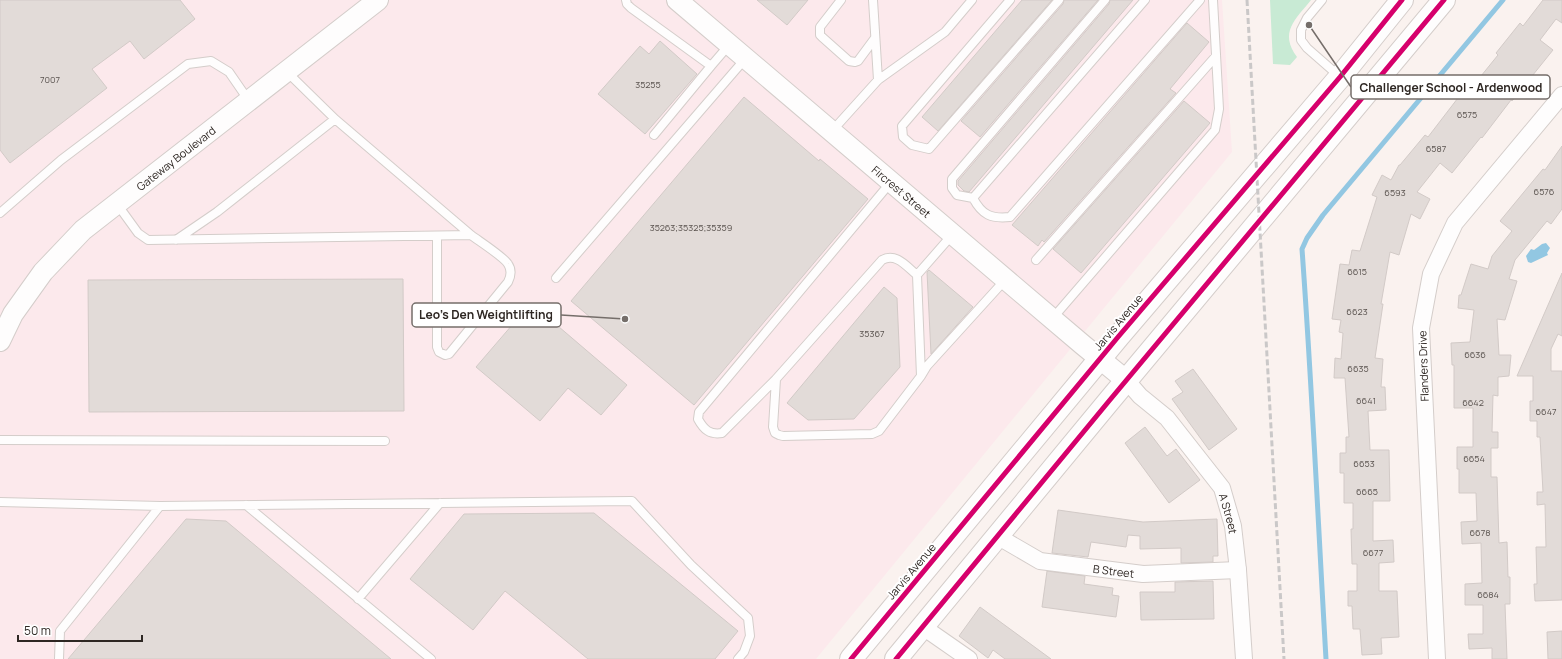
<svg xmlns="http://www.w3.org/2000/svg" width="1562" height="659" viewBox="0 0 1562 659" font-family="Manrope,sans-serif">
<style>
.commercial{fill:#fce9ec}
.green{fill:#c8ead4}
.water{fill:#92c7e2}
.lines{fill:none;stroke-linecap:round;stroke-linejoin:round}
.stream{stroke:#92c7e2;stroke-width:5}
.building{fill:#e2dbd8;stroke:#d2cac7}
.service-casing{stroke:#d4cdca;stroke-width:10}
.minor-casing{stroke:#d4cdca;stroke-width:18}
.tertiary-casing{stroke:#d4cdca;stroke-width:22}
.secondary-casing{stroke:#d4cdca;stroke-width:24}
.service{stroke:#fefdfd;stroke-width:8}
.minor{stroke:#fefdfd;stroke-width:16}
.tertiary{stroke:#fefdfd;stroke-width:20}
.secondary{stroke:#fefdfd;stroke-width:22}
.rail{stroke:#cac8c8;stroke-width:3;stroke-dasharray:6 3;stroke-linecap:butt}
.cycleway-casing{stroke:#fff;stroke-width:8}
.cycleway{stroke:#d6006c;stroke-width:5}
.labels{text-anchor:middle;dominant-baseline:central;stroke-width:4;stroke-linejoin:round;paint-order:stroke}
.number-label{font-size:9px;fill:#5b5450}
.street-label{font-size:11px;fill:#2e2723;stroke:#fff}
.leader{fill:none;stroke:#756e6a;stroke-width:1.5}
.callout-dot{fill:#756e6a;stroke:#fff;stroke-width:1.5}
.callout{fill:#fff;stroke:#756e6a;stroke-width:1.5}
.callout-label{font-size:12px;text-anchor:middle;font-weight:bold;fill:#2e2723}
</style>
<rect width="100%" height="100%" fill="#faf2ef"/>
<path class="commercial" d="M 0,0 L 1222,0 L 1232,152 L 816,659 L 0,659 Z"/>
<path class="green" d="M 1270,0 L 1311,0 C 1295,20 1279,32 1297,57 L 1290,65 L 1273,64 Z"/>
<path class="water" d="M 1546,243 L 1550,248 L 1547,253 L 1548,255 L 1531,263 L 1528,262 L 1526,256 L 1531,249 L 1534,250 L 1542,244 Z"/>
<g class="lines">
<path class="stream" d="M 1326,659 C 1318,522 1312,386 1302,249 L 1307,238 L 1323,215 L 1503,0"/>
</g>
<path class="building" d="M 0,0 L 180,0 L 195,19 L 144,59 L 130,41 L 92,69 L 107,88 L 10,163 L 0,150 Z
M 757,0 L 808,0 L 787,25 Z
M 1022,0 L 1052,0 L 938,131 L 922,117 Z
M 1064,0 L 1098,0 L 980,137 L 961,121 L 1063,4 Z
M 1110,0 L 1133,0 L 969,192 L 964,191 L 958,185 L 958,181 L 1109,4 Z
M 1543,0 L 1562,0 L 1562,23 L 1556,19 L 1540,40 L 1553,50 L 1512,101 L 1511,100 L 1482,138 L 1481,137 L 1452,173 L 1440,163 L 1417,192 L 1430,199 L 1420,219 L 1411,214 L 1399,255 L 1390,252 L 1381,304 L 1383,304 L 1375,358 L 1383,359 L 1381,387 L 1385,387 L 1386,410 L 1368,411 L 1370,450 L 1389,450 L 1390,501 L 1373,501 L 1373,541 L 1393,540 L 1394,562 L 1379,563 L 1379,591 L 1397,591 L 1399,637 L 1381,638 L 1382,654 L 1362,655 L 1360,629 L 1353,629 L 1352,606 L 1348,606 L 1348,591 L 1357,591 L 1357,564 L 1352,564 L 1351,529 L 1353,529 L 1353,503 L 1344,503 L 1344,473 L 1340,473 L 1340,453 L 1346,453 L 1346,437 L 1349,437 L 1345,378 L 1334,378 L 1335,358 L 1341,359 L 1343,333 L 1339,332 L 1341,320 L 1332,319 L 1340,264 L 1349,265 L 1352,250 L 1360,251 L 1377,197 L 1372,195 L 1382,175 L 1391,180 L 1399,165 L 1400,165 L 1425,135 L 1428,137 L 1461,94 L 1464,97 L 1498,55 L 1496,53 L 1520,23 L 1523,26 Z
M 1187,23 L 1209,42 L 1170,89 L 1176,93 L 1044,242 L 1042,240 L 1038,246 L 1012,225 Z
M 660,41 L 697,74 L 645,134 L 598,94 L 640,46 L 649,54 Z
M 744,97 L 819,161 L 820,159 L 868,199 L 694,405 L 571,301 Z
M 1184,101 L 1210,123 L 1081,273 L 1053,249 Z
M 1562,146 L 1562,209 L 1551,224 L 1547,221 L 1515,260 L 1509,279 L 1517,281 L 1505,320 L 1497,319 L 1499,355 L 1511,355 L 1509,376 L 1498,377 L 1498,396 L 1493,395 L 1492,432 L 1498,432 L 1498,448 L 1491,448 L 1491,477 L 1497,477 L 1499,543 L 1507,542 L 1508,577 L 1510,577 L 1510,604 L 1505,604 L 1507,659 L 1492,659 L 1492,648 L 1469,649 L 1468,634 L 1483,634 L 1483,605 L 1465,605 L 1465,584 L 1482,583 L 1481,543 L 1462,544 L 1461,522 L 1477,521 L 1476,493 L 1459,493 L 1459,469 L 1457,469 L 1457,447 L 1473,447 L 1473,408 L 1454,408 L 1454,365 L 1452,365 L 1451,343 L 1470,342 L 1474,310 L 1458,308 L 1459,295 L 1461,295 L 1471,264 L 1488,269 L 1492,256 L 1512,231 L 1500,221 L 1543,169 L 1545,170 Z
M 929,270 L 973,307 L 931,354 L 927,272 Z
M 1562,273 L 1562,336 L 1558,334 L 1551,349 L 1551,371 L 1562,371 L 1562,600 L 1535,601 L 1534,584 L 1537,584 L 1536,547 L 1546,547 L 1545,504 L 1537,505 L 1537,492 L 1543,492 L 1540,437 L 1537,437 L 1537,421 L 1530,421 L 1530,401 L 1533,401 L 1533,376 L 1517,376 Z
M 403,279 L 404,411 L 89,412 L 88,280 Z
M 884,287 L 897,298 L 900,367 L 854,419 L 808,420 L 787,403 Z
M 531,303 L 627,385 L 601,415 L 568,388 L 540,421 L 476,367 Z
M 1193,369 L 1237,429 L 1209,450 L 1172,399 L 1183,392 L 1175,381 Z
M 1145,427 L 1167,456 L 1176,449 L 1200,480 L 1169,503 L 1125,443 Z
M 1058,510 L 1143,522 L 1217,519 L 1218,556 L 1213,556 L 1213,562 L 1181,563 L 1181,548 L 1140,549 L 1140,536 L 1128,535 L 1126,547 L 1091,542 L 1088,557 L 1052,553 Z
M 594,513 L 738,631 L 715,659 L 588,659 L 505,591 L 473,630 L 410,579 L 464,514 Z
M 186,519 L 226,521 L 391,659 L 68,659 Z
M 1047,571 L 1085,576 L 1084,584 L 1113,588 L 1112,595 L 1119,596 L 1116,617 L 1042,607 Z
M 1213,581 L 1214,619 L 1141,620 L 1140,592 L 1175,592 L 1175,582 Z
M 980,607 L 1051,659 L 1005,659 L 993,650 L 988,658 L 959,636 Z
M 1562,631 L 1562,659 L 1548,659 L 1547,632 Z"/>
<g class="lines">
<g class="service-casing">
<path id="service" d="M 626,0 L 627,4 L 631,8 L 711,66 L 729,45
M 841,0 L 820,27 L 820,35 L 822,37 L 849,61 L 855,62 L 858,61 L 875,38
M 873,0 L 878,80
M 1010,0 L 902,126 L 903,137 L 912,145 L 929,149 L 1059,0
M 1105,0 L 952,179 L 952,188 L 957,195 L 973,198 L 1145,0
M 1322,0 L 1307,18 L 1301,30 L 1301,40 L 1307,48 L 1339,76
M 287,72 L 335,119
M 832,131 L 878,80 L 945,32 L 972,0
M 654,135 L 711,66
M 973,198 C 982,215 991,219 1010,217 L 1200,0
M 117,204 L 138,233 L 148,240 L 471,235 C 479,241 504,257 508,264 C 512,270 511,276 508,282 L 449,354 L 445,355 L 439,352 L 437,347 L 437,236
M 0,213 L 61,160 L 188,64 L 211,61 L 229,72 L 249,101
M 176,240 L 217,212 L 335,119 L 471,235
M 1036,260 L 1216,56
M 917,275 C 907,267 896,252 882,260 L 776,379 L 773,427 L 775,433 L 779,435 L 783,436 L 872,434 L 879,431 L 921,376 L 917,275 L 952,235
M 556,278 L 745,59
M 1052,319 L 1215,130 L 1219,109 L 1213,0
M 921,376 L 927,366 L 1005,280
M 776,379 L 722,433 C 710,435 704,430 698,419 L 699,412 L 891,182
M 0,440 L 385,441
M 0,502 L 160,506
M 246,505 L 431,659
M 358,599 L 440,503
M 59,659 L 60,631 L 160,506 L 632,501 L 691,565 L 748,618 L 750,636 L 744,652 L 738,659"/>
</g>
<g class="minor-casing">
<g id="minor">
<path id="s1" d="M 1127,381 L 1140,396 L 1167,418 L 1222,488 L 1233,526 L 1238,570 L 1244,659"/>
<path id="s2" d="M 997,536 L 1040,561 L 1143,574 L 1238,570"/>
<path d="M 923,627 L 969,659"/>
<path d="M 1437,659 L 1421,328 L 1431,274 L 1455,223 L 1562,95"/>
</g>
</g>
<g class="tertiary-casing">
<g id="tertiary">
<path id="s3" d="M 677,0 L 1083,345 L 1127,381"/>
<path id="s4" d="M 0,341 L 13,314 L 43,272 L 83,230 L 378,0"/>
</g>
</g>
<g class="secondary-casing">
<path id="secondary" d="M 851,659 L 1118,337 L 1340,77 L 1402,0
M 896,659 L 1109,401 L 1444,0"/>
</g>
<use href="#service" class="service"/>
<use href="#minor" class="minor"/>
<use href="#tertiary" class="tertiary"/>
<use href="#secondary" class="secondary"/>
<path class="rail" d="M 1247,0 L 1284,659"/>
<g class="cycleway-casing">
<path id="cycleway" d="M 851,659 L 1118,337 L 1340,77 L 1402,0
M 896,659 L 1109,401 L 1444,0"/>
</g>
<use href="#cycleway" class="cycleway"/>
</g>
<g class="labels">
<g class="number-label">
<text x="50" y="79">7007</text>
<text x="648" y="84">35255</text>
<text x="1467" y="114">6575</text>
<text x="1436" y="148">6587</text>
<text x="1544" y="191">6576</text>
<text x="1395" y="192">6593</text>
<text x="691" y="227">35263;35325;35359</text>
<text x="1357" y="271">6615</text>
<text x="1357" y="311">6623</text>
<text x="872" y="333">35367</text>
<text x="1475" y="354">6636</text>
<text x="1358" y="368">6635</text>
<text x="1366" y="400">6641</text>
<text x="1473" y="402">6642</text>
<text x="1546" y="411">6647</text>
<text x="1474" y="458">6654</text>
<text x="1364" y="463">6653</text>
<text x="1367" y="491">6665</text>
<text x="1480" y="532">6678</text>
<text x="1373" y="552">6677</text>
<text x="1488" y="594">6684</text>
</g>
<g class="street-label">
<text stroke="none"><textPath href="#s4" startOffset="257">Gateway Boulevard</textPath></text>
<text stroke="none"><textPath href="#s3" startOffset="295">Fircrest Street</textPath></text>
<text transform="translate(1118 322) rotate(-50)">Jarvis Avenue</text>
<text transform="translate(1423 366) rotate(-92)">Flanders Drive</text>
<text stroke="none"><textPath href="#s1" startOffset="170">A Street</textPath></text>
<text stroke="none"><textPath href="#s2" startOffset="124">B Street</textPath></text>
<text transform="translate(911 571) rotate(-50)">Jarvis Avenue</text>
</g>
</g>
<path class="leader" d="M1309 25L1351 87M625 319L561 315"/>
<g class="callout-dot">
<circle cx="1309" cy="25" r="4"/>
<circle cx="625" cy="319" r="4"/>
</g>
<g class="callout">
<rect x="1351" y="75" width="199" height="24" rx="4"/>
<rect x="412" y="303" width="149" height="24" rx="4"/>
</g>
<g class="callout-label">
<text x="1451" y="92">Challenger School - Ardenwood</text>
<text x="486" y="319">Leo's Den Weightlifting</text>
</g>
<path d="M18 635v6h124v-6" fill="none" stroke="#2e2723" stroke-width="2"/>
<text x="24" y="635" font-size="12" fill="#2e2723" stroke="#ffffff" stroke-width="3" paint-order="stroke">50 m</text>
</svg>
